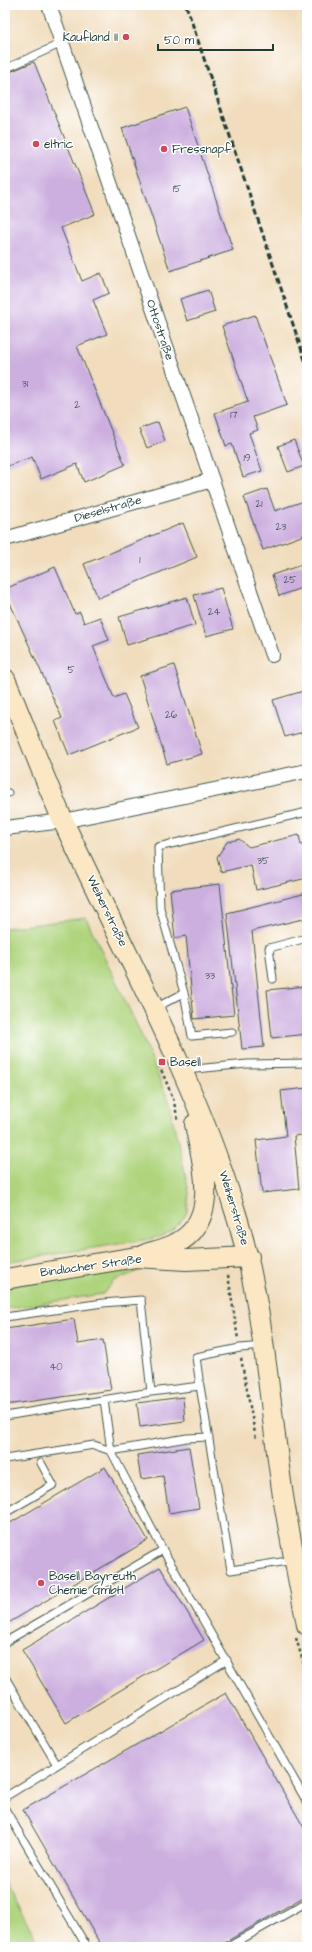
<svg xmlns="http://www.w3.org/2000/svg" width="312" height="1952" viewBox="0 0 312 1952" font-family="'Architects Daughter',sans-serif">
<style>
.green{fill:#afd47d;stroke:#678858}
.building{fill:#ccafdf}
.lines{fill:none;stroke-linecap:round;stroke-linejoin:round}
.lane-casing{stroke:#3e5549;stroke-width:9}
.street-casing{stroke:#3e5549;stroke-width:16}
.secondary-casing{stroke:#3e5549;stroke-width:22}
.path{stroke:#3e5549;stroke-width:2.5;stroke-dasharray:3 3;stroke-linecap:butt}
.lane{stroke:#fff;stroke-width:7}
.street{stroke:#fff;stroke-width:14}
.secondary{stroke:#fbe7c3;stroke-width:20}
.rail{stroke:#1f3d34;stroke-width:3;stroke-dasharray:6 3;stroke-linecap:butt}
.poi-dot{fill:#d1495b;stroke:#fff;stroke-width:1.5}
.labels{text-anchor:middle;dominant-baseline:central;stroke-width:3;stroke-linejoin:round;paint-order:stroke}
.number-label{font-size:10px;fill:#4a5a5f}
.poi-label{font-size:12px;fill:#1f3d34;stroke:#fff;text-anchor:start}
.street-label{font-size:12px;fill:#1f3d34;stroke:#fff}
</style>
<rect width="100%" height="100%" fill="#fff"/>
<filter id="ink" filterUnits="userSpaceOnUse"><feTurbulence type="fractalNoise" baseFrequency=".025" numOctaves="2"/><feDisplacementMap in="SourceGraphic" scale="8" xChannelSelector="R" yChannelSelector="G"/><feConvolveMatrix kernelMatrix="1 2 1 2 8 2 1 2 1" color-interpolation-filters="sRGB"/></filter>
<filter id="wash" filterUnits="userSpaceOnUse"><feTurbulence type="fractalNoise" baseFrequency=".012" numOctaves="4" result="noise"/><feDisplacementMap in="SourceGraphic" scale="16" xChannelSelector="R" yChannelSelector="G"/><feGaussianBlur stdDeviation="0.9" result="paint"/><feColorMatrix in="noise" values="0 0 0 0 0 0 0 0 0 0 0 0 0 0 0 0 0 1.4 0 .05"/><feComposite in="paint" operator="in"/></filter>
<g filter="url(#wash)">
<rect width="100%" height="100%" fill="#f1ddbd"/>
<path class="green" d="M 86,918 L 140,1032 L 168,1100 L 184,1168 L 189,1193 L 187,1212 L 183,1219 L 171,1231 L 162,1236 L 150,1239 L 5,1262 L 5,928 Z
M 143,1269 L 114,1281 L 103,1294 L 5,1309 L 5,1287 L 56,1279 Z
M 5,1884 L 41,1947 L 5,1947 Z"/>
<g id="blocks">
<path class="building" d="M 34,62 L 95,214 L 61,228 L 82,281 L 101,273 L 109,293 L 93,300 L 107,334 L 77,346 L 125,465 L 84,482 L 77,464 L 41,479 L 32,457 L 5,467 L 5,74 Z
M 185,107 L 233,250 L 170,271 L 122,128 Z
M 208,290 L 215,312 L 187,321 L 180,299 Z
M 255,315 L 287,405 L 253,417 L 258,430 L 249,433 L 262,471 L 243,477 L 232,444 L 226,446 L 215,413 L 248,402 L 222,326 Z
M 158,422 L 165,441 L 147,448 L 139,429 Z
M 294,440 L 304,466 L 288,472 L 278,446 Z
M 267,489 L 275,511 L 307,500 L 307,534 L 263,550 L 244,497 Z
M 183,523 L 197,557 L 98,598 L 84,564 Z
M 307,563 L 307,586 L 279,596 L 272,575 Z
M 55,567 L 75,614 L 80,612 L 84,623 L 100,617 L 109,640 L 93,646 L 114,698 L 124,694 L 138,727 L 69,755 L 55,721 L 62,718 L 5,592 L 5,589 Z
M 221,588 L 233,629 L 206,636 L 194,595 Z
M 187,597 L 195,625 L 127,645 L 119,617 Z
M 174,665 L 202,754 L 167,764 L 140,676 Z
M 307,690 L 307,731 L 285,737 L 273,700 Z
M 299,835 L 301,845 L 307,844 L 307,878 L 256,890 L 251,865 L 221,872 L 217,857 L 227,842 L 239,839 L 249,847 Z
M 220,884 L 234,1015 L 194,1019 L 186,936 L 175,938 L 170,890 Z
M 307,893 L 307,918 L 252,931 L 264,1047 L 242,1049 L 227,913 Z
M 307,986 L 307,1034 L 272,1038 L 267,990 Z
M 307,1088 L 307,1134 L 294,1136 L 299,1189 L 262,1193 L 256,1140 L 286,1136 L 281,1091 Z
M 74,1319 L 78,1344 L 103,1340 L 111,1390 L 5,1405 L 5,1329 Z
M 183,1397 L 185,1421 L 140,1427 L 137,1403 Z
M 189,1447 L 199,1508 L 169,1513 L 163,1476 L 141,1479 L 137,1455 Z
M 105,1467 L 148,1540 L 5,1625 L 5,1526 Z
M 160,1567 L 204,1640 L 66,1723 L 22,1650 Z
M 226,1693 L 307,1833 L 307,1895 L 217,1947 L 102,1947 L 23,1810 Z"/>
</g>
</g>
<g filter="url(#ink)">
<use href="#blocks" fill-opacity="0" stroke="#3e5549" stroke-width="1"/>
<g class="lines">
<g class="lane-casing">
<path id="lane" d="M 5,69 L 62,43
M 5,793 L 8,793
M 273,979 L 269,948 L 307,938
M 184,993 L 192,1036 L 232,1032
M 155,1008 L 184,993 L 160,908 L 158,847 L 307,812
M 185,1070 L 247,1064 L 307,1063
M 5,1317 L 103,1303 L 141,1300 L 151,1392
M 263,1346 L 240,1348 L 196,1357 L 200,1386 L 231,1570 L 294,1560
M 104,1400 L 111,1451 L 163,1550 L 307,1802
M 5,1416 L 151,1392 L 200,1386
M 5,1459 L 94,1445 L 111,1451 L 187,1438 L 209,1437
M 5,1513 L 53,1485 L 41,1463
M 5,1642 L 163,1550
M 5,1677 L 57,1765
M 5,1797 L 227,1660
M 5,1809 L 87,1947
M 228,1947 L 307,1902"/>
</g>
<g class="street-casing">
<path id="street" d="M 49,5 L 272,655
M 5,539 L 212,480
M 5,828 L 63,821 L 307,771"/>
</g>
<g class="secondary-casing">
<path id="secondary" d="M 5,679 C 25,727 43,776 64,823 C 124,952 195,1077 236,1214 C 264,1305 269,1402 283,1496 C 290,1539 299,1582 307,1625
M 146,1254 C 155,1251 166,1249 175,1244 C 222,1221 202,1163 195,1124
M 5,1279 L 136,1257 L 186,1260 L 249,1257"/>
</g>
<path class="path" d="M 159,1065 L 173,1098 L 178,1120
M 228,1275 L 238,1339
M 241,1358 L 256,1439
M 296,1638 L 307,1675"/>
<use href="#lane" class="lane"/>
<use href="#street" class="street"/>
<use href="#secondary" class="secondary"/>
<path class="rail" d="M 186,5 L 307,366"/>
</g>
</g>
<g class="poi-dot">
<circle cx="126" cy="37" r="4"/>
<circle cx="36" cy="144" r="4"/>
<circle cx="164" cy="149" r="4"/>
<rect x="158" y="1058" width="8" height="8" rx="2"/>
<circle cx="41" cy="1583" r="4"/>
</g>
<g class="labels">
<g class="number-label">
<text x="177" y="189">15</text>
<text x="25" y="384">31</text>
<text x="77" y="405">2</text>
<text x="234" y="415">17</text>
<text x="247" y="458">19</text>
<text x="259" y="504">21</text>
<text x="281" y="527">23</text>
<text x="140" y="560">1</text>
<text x="290" y="580">25</text>
<text x="214" y="612">24</text>
<text x="71" y="670">5</text>
<text x="171" y="715">26</text>
<text x="263" y="861">35</text>
<text x="210" y="976">33</text>
<text x="56" y="1367">40</text>
</g>
<g class="poi-label">
<text x="118" y="37" text-anchor="end">Kaufland II</text>
<text x="44" y="144">eltric</text>
<text x="172" y="149">Fressnapf</text>
<text x="170" y="1062">Basell</text>
<text x="49" y="1576">Basell Bayreuth<tspan x="49" dy="14">Chemie GmbH</tspan></text>
</g>
<g class="street-label">
<text transform="translate(160 330) rotate(71)">Ottostraße</text>
<text transform="translate(108 509) rotate(-16)">Dieselstraße</text>
<text transform="translate(107 911) rotate(64)">Weiherstraße</text>
<text transform="translate(234 1208) rotate(73)">Weiherstraße</text>
<text transform="translate(91 1266) rotate(-8)">Bindlacher Straße</text>
</g>
</g>
<rect width="312" height="1952" fill="none" stroke="#fff" stroke-width="20"/>
<path d="M158 44v6h115v-6" fill="none" stroke="#1f3d34" stroke-width="2"/>
<text x="164" y="44" font-size="12" fill="#1f3d34" stroke="#ffffff" stroke-width="3" paint-order="stroke">50 m</text>
</svg>
